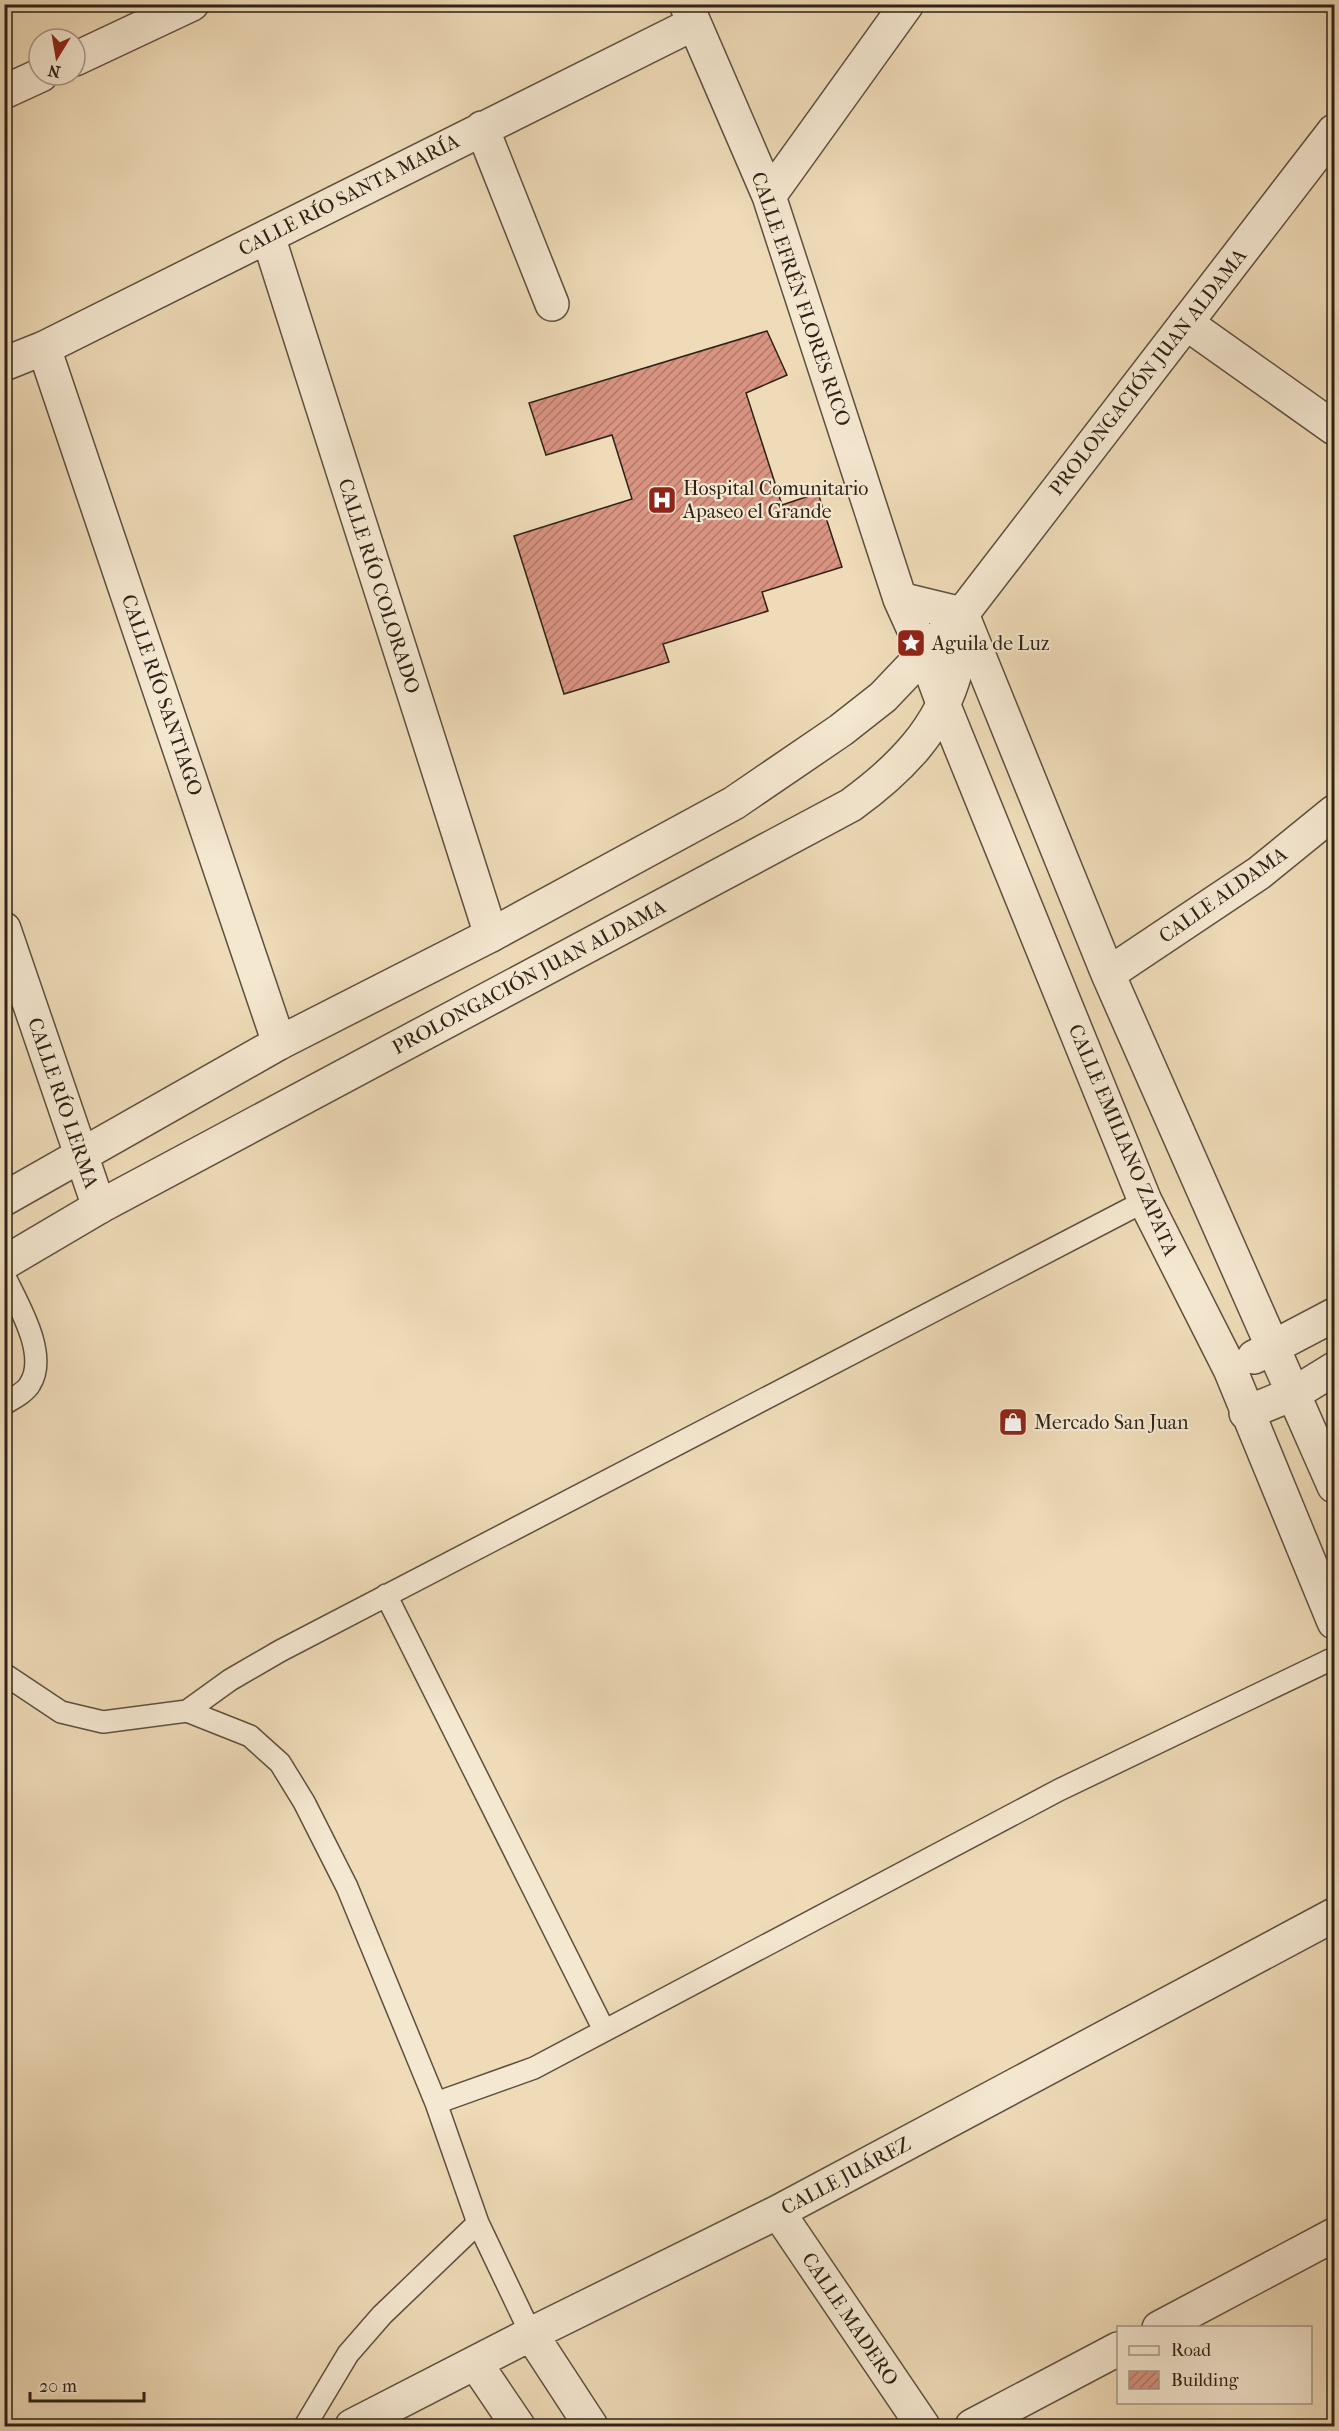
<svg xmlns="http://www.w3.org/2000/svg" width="1339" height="2431" viewBox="0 0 1339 2431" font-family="'IM FELL French Canon',serif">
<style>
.building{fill:url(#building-hatch);stroke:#2e2217;stroke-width:1.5}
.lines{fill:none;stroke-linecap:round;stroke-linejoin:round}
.service-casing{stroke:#5e503f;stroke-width:24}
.minor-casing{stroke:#5e503f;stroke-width:36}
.tertiary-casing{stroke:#5e503f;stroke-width:36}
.service{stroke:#f5e8d1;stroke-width:21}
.minor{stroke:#f5e8d1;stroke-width:33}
.tertiary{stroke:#f5e8d1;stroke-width:33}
.labels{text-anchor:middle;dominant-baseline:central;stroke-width:4.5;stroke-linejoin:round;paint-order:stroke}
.street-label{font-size:20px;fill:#2e2217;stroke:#f5e8d1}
.poi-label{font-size:20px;fill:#2e2217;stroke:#f5e8d1;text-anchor:start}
</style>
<defs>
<pattern id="building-hatch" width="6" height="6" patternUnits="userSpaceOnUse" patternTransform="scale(1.5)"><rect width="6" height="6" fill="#d89381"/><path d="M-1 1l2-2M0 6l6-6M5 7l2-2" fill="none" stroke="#b07869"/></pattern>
</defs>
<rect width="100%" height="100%" fill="#efdbb8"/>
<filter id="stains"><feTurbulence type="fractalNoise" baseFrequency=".00333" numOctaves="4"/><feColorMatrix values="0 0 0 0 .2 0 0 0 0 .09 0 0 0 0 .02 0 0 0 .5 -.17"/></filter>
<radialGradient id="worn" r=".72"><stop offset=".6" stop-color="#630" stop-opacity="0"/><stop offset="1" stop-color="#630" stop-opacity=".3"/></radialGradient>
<path class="building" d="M 767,331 L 787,375 L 746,393 L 782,505 L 818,493 L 842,567 L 762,592 L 768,611 L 663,644 L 669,662 L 564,694 L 514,536 L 632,499 L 612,435 L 546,455 L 529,403 Z"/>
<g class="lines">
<g class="service-casing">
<path id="service" d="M 4,1275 C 17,1303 49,1354 30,1384 C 26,1392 12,1399 4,1404
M 386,1595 L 604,2030
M 4,1674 L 61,1712 L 103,1722 L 187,1711 L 250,1736 L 280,1763 L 304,1802 L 347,1887 L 436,2103 L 478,2223 L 531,2334
M 187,1711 L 230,1680 L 280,1651 L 1145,1201
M 436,2103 L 534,2068 L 1059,1790 L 1334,1658
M 305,2426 L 348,2354 L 382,2315 L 478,2223"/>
</g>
<g class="minor-casing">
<path id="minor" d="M 686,4 L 769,196 L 900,599 L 924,652 L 944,706 L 1145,1201 L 1230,1369 L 1334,1622
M 75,59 L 192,4
M 4,92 L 41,75
M 482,128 L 552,304
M 769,196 L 907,4
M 268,236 L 491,935
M 1186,323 L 1334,428
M 44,348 L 279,1043
M 4,364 L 44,348 L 693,24
M 900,599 L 962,614 L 1108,974 L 1334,1486
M 4,929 L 99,1207
M 1108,974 L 1259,873 L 1334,812
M 1254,1357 L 1334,1315
M 1246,1413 L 1295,1393 L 1334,1369
M 778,2212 L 923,2426
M 1159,2328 L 1334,2235
M 531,2334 L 591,2426
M 476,2364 L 518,2426
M 352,2426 L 531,2334 L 778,2212 L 1334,1915
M 972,2426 L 1118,2349"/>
</g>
<g class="tertiary-casing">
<path id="tertiary" d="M 4,1199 L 279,1043 L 491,935 L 734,803 L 841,730 L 883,697 L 962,614 L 1334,131
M 4,1263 L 99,1207 L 851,805 C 899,770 941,729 956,669 C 960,651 960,632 962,614"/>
</g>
<use href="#service" class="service"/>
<use href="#minor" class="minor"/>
<use href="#tertiary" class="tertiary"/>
</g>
<defs>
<g id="hospital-square" transform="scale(1.5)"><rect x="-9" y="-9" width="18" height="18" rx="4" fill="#8f2418" stroke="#f5e8d1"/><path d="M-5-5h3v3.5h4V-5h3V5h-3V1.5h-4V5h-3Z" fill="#fff"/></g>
<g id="sight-square" transform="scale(1.5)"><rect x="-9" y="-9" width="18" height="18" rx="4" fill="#8f2418" stroke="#f5e8d1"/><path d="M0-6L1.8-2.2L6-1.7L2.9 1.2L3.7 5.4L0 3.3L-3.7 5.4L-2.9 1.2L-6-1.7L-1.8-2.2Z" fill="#fff"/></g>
<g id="shop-square" transform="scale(1.5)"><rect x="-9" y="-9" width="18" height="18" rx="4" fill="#8f2418" stroke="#f5e8d1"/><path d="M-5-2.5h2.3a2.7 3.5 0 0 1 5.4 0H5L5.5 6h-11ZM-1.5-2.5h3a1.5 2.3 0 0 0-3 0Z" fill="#fff"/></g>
</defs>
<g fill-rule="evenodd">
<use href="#hospital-square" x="662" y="500"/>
<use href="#sight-square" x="911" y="643"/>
<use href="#shop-square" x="1013" y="1422"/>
</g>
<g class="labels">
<g class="street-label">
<text transform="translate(349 195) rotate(-27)">CALLE RÍO SANTA MARÍA</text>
<text transform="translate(801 299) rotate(71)">CALLE EFRÉN FLORES RICO</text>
<text transform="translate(1148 372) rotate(-52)">PROLONGACIÓN JUAN ALDAMA</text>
<text transform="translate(379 586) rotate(72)">CALLE RÍO COLORADO</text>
<text transform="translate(162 695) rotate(71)">CALLE RÍO SANTIAGO</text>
<text transform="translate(1223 895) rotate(-35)">CALLE ALDAMA</text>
<text transform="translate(529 977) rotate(-28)">PROLONGACIÓN JUAN ALDAMA</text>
<text transform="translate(63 1103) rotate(71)">CALLE RÍO LERMA</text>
<text transform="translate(1123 1140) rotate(67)">CALLE EMILIANO ZAPATA</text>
<text transform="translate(846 2176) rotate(-28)">CALLE JUÁREZ</text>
<text transform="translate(850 2319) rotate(56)">CALLE MADERO</text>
</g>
<g class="poi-label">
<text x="683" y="488">Hospital Comunitario<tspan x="683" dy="23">Apaseo el Grande</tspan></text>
<text x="932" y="643">Aguila de Luz</text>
<text x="1034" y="1422">Mercado San Juan</text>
</g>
</g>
<rect width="1339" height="2431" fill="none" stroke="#efdbb8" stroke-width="24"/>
<rect x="6" y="6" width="1327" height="2419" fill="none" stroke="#2e2217" stroke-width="3"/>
<rect x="12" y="12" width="1315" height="2407" fill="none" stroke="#2e2217" stroke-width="1.5"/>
<rect x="1117" y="2326" width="195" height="78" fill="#f5e8d1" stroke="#a59987" stroke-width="1.5"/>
<rect x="1129" y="2346" width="30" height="9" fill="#f5e8d1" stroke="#a59987" stroke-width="1.5"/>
<text x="1171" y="2356" font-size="18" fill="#2e2217">Road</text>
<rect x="1129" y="2371" width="30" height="18" fill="url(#building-hatch)" stroke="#a59987" stroke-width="1.5"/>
<text x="1171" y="2386" font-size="18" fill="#2e2217">Building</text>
<g transform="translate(57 57) rotate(191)"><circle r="28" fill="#f5e8d1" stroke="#a59987" stroke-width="1.5"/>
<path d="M0-4.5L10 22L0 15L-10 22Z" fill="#8f2418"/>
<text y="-9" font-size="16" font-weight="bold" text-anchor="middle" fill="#2e2217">N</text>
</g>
<path d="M30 2392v9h114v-9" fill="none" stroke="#2e2217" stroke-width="3"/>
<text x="39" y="2392" font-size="18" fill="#2e2217" stroke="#f5e8d1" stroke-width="4.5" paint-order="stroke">20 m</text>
<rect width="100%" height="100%" filter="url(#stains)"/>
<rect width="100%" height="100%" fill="url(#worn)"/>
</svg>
